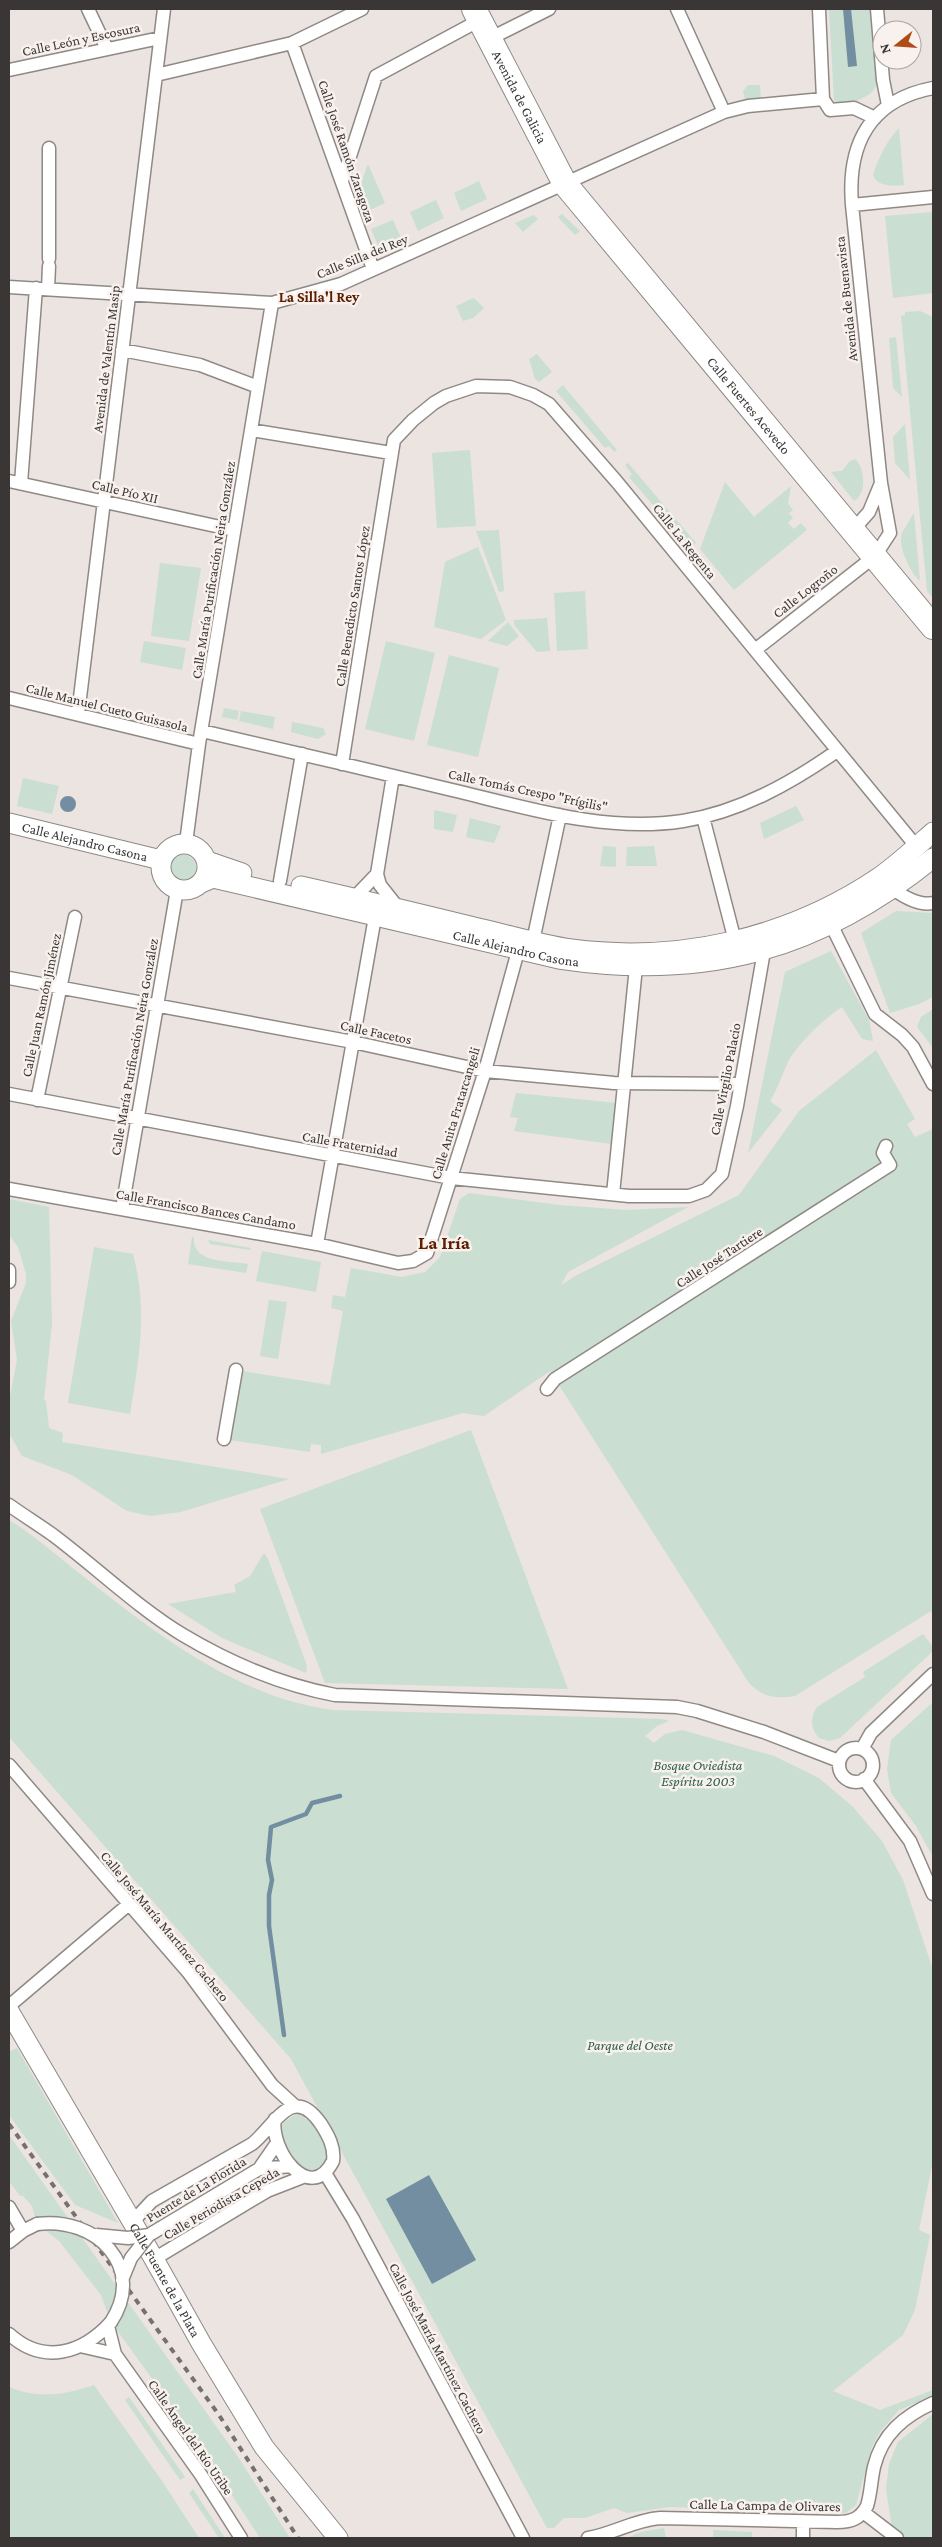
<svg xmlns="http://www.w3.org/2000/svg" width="942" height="2547" viewBox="0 0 942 2547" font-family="'Crimson Pro',serif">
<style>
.green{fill:#caded1}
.water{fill:#738ea0}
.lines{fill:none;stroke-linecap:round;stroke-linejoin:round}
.stream{stroke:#738ea0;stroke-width:4.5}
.street-casing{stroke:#8f8986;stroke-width:15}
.secondary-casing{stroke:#8f8986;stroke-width:21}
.highway-casing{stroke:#8f8986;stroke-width:26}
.street{stroke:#fff;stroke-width:12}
.secondary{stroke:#fff;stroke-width:19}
.highway{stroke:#fff;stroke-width:24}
.rail{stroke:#76716f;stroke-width:4;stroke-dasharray:6 6;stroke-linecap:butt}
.street-bridge-casing{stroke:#8f8986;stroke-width:15;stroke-linecap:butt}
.street-bridge{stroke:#fff;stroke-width:12}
.labels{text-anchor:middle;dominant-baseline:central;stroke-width:5;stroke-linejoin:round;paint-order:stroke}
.street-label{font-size:14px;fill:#393635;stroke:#f8f1ed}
.park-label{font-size:14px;font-style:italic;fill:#2d5f43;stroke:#f8f1ed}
.neighbourhood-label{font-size:15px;font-weight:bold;fill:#5d1f00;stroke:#f8f1ed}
.district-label{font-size:19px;font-weight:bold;fill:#5d1f00;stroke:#f8f1ed}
</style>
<rect width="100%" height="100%" fill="#ebe4e0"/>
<path class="green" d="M 829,9 L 871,9 L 877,81 L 875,88 L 870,94 L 851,104 L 841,105 L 834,101 Z
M 748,85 L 760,85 L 761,101 L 745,99 L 743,91 Z
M 899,128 L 904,185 C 893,186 877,187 873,175 C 879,157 886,142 899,128 Z
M 368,164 L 385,203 L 363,213 L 356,197 Z
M 479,181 L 487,199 L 461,211 L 454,193 Z
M 436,200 L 444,218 L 418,231 L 410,212 Z
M 933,212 L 933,293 L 893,298 L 885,216 Z
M 562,214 L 580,231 L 575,235 L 558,217 Z
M 534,215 L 538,219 L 523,232 L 515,223 Z
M 393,220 L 401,238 L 379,248 L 371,229 Z
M 474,298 L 484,308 L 473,318 L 463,321 L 456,306 Z
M 920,311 L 933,317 L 933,598 L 927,591 L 901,316 L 905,315 L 905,312 Z
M 896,337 L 902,397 L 893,388 L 889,338 Z
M 537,354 L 552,372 L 539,382 L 535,379 L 529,359 Z
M 563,385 L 617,450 L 614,452 L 609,446 L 605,448 L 556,391 Z
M 905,424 L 910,480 L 895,463 L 893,437 Z
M 470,450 L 476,526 L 437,528 L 432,453 Z
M 855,459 C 865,467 867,495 854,501 L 831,472 L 842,471 L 850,461 Z
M 628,463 L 696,543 L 690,548 L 629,477 L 632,474 L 625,465 Z
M 725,482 L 754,517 L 791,486 L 788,504 L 793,510 L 789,513 L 793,518 L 788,523 L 794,529 L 801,523 L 807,530 L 734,590 L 700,549 Z
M 913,514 L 914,514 L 920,581 C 910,572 896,544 903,531 C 907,525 910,520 913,514 Z
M 499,530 L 504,591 L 499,592 L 476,531 Z
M 478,547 L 506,620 L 481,639 L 434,627 L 445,562 Z
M 160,563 L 201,568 L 189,641 L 151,636 Z
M 585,591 L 588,649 L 557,651 L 554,593 Z
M 547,618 L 550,651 L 537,652 L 514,625 L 514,620 Z
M 508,622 L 519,636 L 507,646 L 488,641 Z
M 144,641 L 186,648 L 182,670 L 140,662 Z
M 386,641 L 435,653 L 414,741 L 365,729 Z
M 449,655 L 499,668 L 478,757 L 427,745 Z
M 224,708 L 239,711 L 237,720 L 222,717 Z
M 241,711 L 275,717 L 273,729 L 239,721 Z
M 292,722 L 323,728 L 326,734 L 318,739 L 291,732 Z
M 23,778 L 59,786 L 52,814 L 17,806 Z
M 796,806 L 804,820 L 764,839 L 760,823 Z
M 434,810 L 457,815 L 453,832 L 434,829 Z
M 470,818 L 501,826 L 494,843 L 466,837 Z
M 603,846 L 616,847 L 616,867 L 600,866 Z
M 654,846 L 657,866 L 626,866 L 627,847 Z
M170 868a13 13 0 1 1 26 0a13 13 0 1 1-26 0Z
M 896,911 L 933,913 L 933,997 L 919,1004 L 890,1013 L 861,933 Z
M 831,951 L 869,1020 L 873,1041 L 862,1039 L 842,1007 C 826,1017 797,1044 788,1062 C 782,1075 778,1088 770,1101 L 782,1110 L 748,1153 L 785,972 Z
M 933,1009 L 933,1048 L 917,1027 L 921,1017 Z
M 876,1050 L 915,1119 L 907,1124 L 915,1137 L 933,1129 L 933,1614 L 931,1611 L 795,1696 C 775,1699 763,1697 749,1683 L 550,1371 L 484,1416 L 463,1413 L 321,1454 L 321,1445 L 311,1444 L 310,1452 L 230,1440 L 242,1371 L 330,1385 L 343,1311 L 331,1308 L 333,1295 L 345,1297 L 351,1268 L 402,1277 L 425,1272 L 440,1257 L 460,1199 L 469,1193 L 559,1205 L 627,1210 L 688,1207 L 568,1272 L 561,1285 L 577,1275 L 739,1195 L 799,1111 Z
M 516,1093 L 617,1103 L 612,1144 L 514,1131 L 518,1118 L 510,1117 Z
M 9,1199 L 49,1207 L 52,1324 L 44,1400 L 46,1401 L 49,1428 L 63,1433 L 62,1442 L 289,1479 L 181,1512 L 150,1516 L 127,1511 L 72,1475 L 22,1456 L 9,1433 L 9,1401 L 17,1360 L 11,1321 L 26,1283 L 26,1274 L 18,1247 L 9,1235 Z
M 192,1237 L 194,1237 C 191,1264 230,1261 248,1264 L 246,1273 L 188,1264 Z
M 208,1240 L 251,1248 L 250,1250 L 210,1244 Z
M 94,1247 L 133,1254 C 148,1310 139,1359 130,1414 L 68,1403 Z
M 262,1251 L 321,1262 L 316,1292 L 256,1281 Z
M 269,1300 L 287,1302 L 278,1359 L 260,1356 Z
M 471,1430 L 568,1689 L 325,1683 L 260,1509 Z
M 9,1520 C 34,1535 56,1555 79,1573 C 154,1632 235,1697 333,1710 L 662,1719 L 669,1721 L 657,1726 L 645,1736 L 654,1743 L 665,1734 L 682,1730 L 774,1756 L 819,1778 L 852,1806 L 882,1841 L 903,1880 L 933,1970 L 933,2161 L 919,2230 L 930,2235 L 915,2310 L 903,2335 L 833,2391 L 880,2410 L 933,2390 L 933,2396 L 899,2410 L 880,2432 L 872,2447 L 856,2505 L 846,2513 L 670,2507 L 627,2513 L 614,2508 L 585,2518 L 564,2518 L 554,2528 L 547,2528 L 291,2059 L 9,1737 Z
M 264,1553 L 268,1559 L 307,1666 L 306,1673 L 222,1638 L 168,1604 L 236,1592 L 234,1585 L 250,1576 Z
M 923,1634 L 933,1647 L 933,1651 L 840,1738 L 829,1741 L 819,1738 C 810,1728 810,1718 817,1707 L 865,1677 L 863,1672 Z
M 933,1702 L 933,1857 L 916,1826 L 891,1793 L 887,1769 L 891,1740 Z
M 17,2048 L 118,2223 L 75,2205 L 9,2115 L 9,2052 Z
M 296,2114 C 314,2117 329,2144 326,2161 L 316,2170 C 296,2175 276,2139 283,2123 Z
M 9,2135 L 238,2457 L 290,2538 L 260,2538 L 190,2431 L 111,2322 L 101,2295 L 59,2241 L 37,2224 L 32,2206 L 23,2196 L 20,2196 L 9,2181 Z
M 94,2385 L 162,2481 L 199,2538 L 9,2538 L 9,2387 C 37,2399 66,2395 94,2385 Z
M 129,2397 L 185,2477 L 180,2480 L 125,2400 Z
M 933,2414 L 933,2538 L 907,2538 L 892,2528 L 886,2489 L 889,2464 L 898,2442 Z
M 193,2489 L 225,2538 L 219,2538 L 189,2493 Z
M 664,2528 L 666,2538 L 627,2538 L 641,2532 Z
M 713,2530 L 752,2532 L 752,2538 L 713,2538 Z"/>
<path class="water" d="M 843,9 L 851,9 L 857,66 L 848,67 Z
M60 804a8 8 0 1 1 16 0a8 8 0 1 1-16 0Z
M 429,2175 L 476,2260 L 432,2284 L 386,2199 Z"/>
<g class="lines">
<path class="stream" d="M 284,2035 L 269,1926 L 269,1895 L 272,1880 L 268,1860 L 271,1827 L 306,1814 L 312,1803 L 340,1796"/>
<g class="street-casing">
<path id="street" d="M 88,9 L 107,49
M 819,9 L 823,99 L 830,110 L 854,108 L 875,118
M 877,9 L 883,80 L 888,105
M 489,39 L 549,9
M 292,43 L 373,269
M 9,70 L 160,38
M 156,75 L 292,43 L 362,9
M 724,112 L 748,106 L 823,99
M 49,148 L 49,259
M 342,181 L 376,76 L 480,20
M 852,205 L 933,197
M 9,287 L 272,303 L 341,284 L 724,112 L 677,9
M 48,289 L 49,266
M 122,350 L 200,365 L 258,387
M 251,430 L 391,453
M 9,481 L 234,530
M 21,483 L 36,288
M 853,530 L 869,512 L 881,483
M 755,650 L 875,556 L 890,533 L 881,483 L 852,205 C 847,144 870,100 933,88
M 9,698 L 199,744
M 78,714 L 164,9
M 202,731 C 285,750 369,770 452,790 C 528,808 605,833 683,821 C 740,812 791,783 837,751
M 342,764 L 394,440 L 413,420 L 434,403 L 446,396 L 476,386 L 510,387 L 533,395 L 549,404 L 617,482 L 916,846
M 393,776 L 377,874 L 380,885 L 399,909
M 703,817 L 735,941
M 186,843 L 199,744 L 272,303
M 280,881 L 302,754
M 893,889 C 904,897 919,906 933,903
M 354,898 L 377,874
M 828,918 L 875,1014 L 902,1035 L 913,1047 L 933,1084
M 533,941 L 560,815
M 9,978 L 353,1042 L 485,1071 L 614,1083 L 740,1084
M 9,1094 L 451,1178 L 629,1196 L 689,1196 L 706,1190 L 722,1174 L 737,1106 L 764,951
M 37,1100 L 75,917
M 9,1189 L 317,1244 L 398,1263 L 413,1261 L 427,1253 L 485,1071 L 518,951
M 613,1194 L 636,967
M 122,1209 L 177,890
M 317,1244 L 375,917
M 9,1270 L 9,1282
M 547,1389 L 555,1379 L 890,1165 L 883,1153 L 886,1146
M 224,1439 L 236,1370
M 9,1505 C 23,1515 39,1525 53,1535 C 97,1568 137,1607 183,1635 C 230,1663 282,1685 335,1695 L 677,1707 L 697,1711 L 764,1732 L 839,1761
M839 1765a17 17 0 1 1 34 0a17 17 0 1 1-34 0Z
M 862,1749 L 871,1733 L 933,1674
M 9,1765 L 188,1972 L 272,2085 L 295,2106
M 864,1779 L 910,1841 L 933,1894
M 9,2006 L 129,1904
M 259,2169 L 291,2166
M 325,2173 L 353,2219 L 523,2538
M 9,2207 L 23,2231
M 135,2228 L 137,2217 L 152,2201 L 252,2144 C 275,2126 292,2082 321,2124 C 328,2135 335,2147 333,2161 C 310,2206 269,2149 275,2119
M 149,2235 L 259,2169 L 277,2143
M 9,2242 L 23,2231 L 37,2224
M 154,2259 L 267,2191 L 303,2177
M 108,2326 L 115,2354 L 201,2475 L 241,2538
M 9,2334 C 43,2365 82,2354 111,2322
M 80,2346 L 115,2354
M 863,2512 L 897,2538
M 588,2538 C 613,2534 634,2520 660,2518 L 837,2522 C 851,2522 860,2519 867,2506 C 871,2493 871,2480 874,2467 C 882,2434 904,2416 933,2403
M 803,2538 L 803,2521"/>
</g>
<g class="secondary-casing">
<g id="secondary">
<path id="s1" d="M 9,823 L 161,860"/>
<circle cx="184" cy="867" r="23"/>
<path d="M 207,861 L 242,873"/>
<path id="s2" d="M 201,883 L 213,878 L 559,959 C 705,981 818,951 933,858"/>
<path d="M 301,886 C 359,899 417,913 474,927 C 506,934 538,944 571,949 C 678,963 787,939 878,878 C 898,864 915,848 933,832"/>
<path id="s3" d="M 9,2011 L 154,2259 L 201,2343 L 264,2447 L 338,2538"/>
</g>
</g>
<g class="highway-casing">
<g id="highway">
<path id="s4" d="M 474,9 L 565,184 L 933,627"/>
</g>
</g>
<use href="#street" class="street"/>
<use href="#secondary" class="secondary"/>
<use href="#highway" class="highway"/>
<path class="rail" d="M 9,2124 L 219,2415 L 298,2538"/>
<g class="street-bridge-casing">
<path id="street-bridge" d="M 37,2224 C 96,2216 147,2267 111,2322
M 96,2235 L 128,2238 L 149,2235
M 122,2280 L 131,2258 L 149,2235"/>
</g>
<use href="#street-bridge" class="street-bridge"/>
</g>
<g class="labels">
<g class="street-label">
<text transform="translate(81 39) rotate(-12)">Calle León y Escosura</text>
<text stroke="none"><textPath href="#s4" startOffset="99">Avenida de Galicia</textPath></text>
<text transform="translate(347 151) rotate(71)">Calle José Ramón Zaragoza</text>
<text transform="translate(362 256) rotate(-22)">Calle Silla del Rey</text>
<text transform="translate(846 299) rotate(-96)">Avenida de Buenavista</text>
<text transform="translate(106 359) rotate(-83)">Avenida de Valentín Masip</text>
<text stroke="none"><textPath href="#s4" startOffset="485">Calle Fuertes Acevedo</textPath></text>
<text transform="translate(125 491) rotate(13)">Calle Pío XII</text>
<text transform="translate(685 541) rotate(51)">Calle La Regenta</text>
<text transform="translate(213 570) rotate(-81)">Calle María Purificación Neira González</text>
<text transform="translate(805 591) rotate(-38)">Calle Logroño</text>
<text transform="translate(352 606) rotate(-81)">Calle Benedicto Santos López</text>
<text transform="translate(107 707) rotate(14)">Calle Manuel Cueto Guisasola</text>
<text transform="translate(528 790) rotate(12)">Calle Tomás Crespo "Frígilis"</text>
<text stroke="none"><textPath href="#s1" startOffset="78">Calle Alejandro Casona</textPath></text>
<text stroke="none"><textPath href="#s2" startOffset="324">Calle Alejandro Casona</textPath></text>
<text transform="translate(41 1005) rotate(-78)">Calle Juan Ramón Jiménez</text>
<text transform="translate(376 1032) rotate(12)">Calle Facetos</text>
<text transform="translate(134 1047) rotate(-80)">Calle María Purificación Neira González</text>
<text transform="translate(725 1079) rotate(-79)">Calle Virgilio Palacio</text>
<text transform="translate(455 1113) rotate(-73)">Calle Anita Fratarcangeli</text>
<text transform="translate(350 1144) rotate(10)">Calle Fraternidad</text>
<text transform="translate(206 1209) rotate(10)">Calle Francisco Bances Candamo</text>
<text transform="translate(719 1257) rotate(-33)">Calle José Tartiere</text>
<text transform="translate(165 1926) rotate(50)">Calle José María Martínez Cachero</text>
<text transform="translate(196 2189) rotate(-31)">Puente de La Florida</text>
<text transform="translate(221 2203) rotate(-30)">Calle Periodista Cepeda</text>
<text stroke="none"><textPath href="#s3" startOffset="311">Calle Fuente de la Plata</textPath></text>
<text transform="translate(438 2348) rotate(62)">Calle José María Martínez Cachero</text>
<text transform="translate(191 2437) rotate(55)">Calle Ángel del Río Uribe</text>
<text transform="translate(765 2505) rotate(1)">Calle La Campa de Olivares</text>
</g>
<g class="park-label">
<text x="698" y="1765">Bosque Oviedista<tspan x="698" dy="16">Espíritu 2003</tspan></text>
<text x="630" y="2045">Parque del Oeste</text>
</g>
<g class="neighbourhood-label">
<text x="319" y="297">La Silla'l Rey</text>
</g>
<g class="district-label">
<text x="444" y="1242">La Iría</text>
</g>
</g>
<rect width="942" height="2547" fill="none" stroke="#393635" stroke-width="20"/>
<g transform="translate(897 45) rotate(253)"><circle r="24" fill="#f8f1ed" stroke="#aca6a3"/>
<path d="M0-4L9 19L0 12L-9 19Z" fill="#ae4b17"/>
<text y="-8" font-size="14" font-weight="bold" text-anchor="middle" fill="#393635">N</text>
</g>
</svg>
